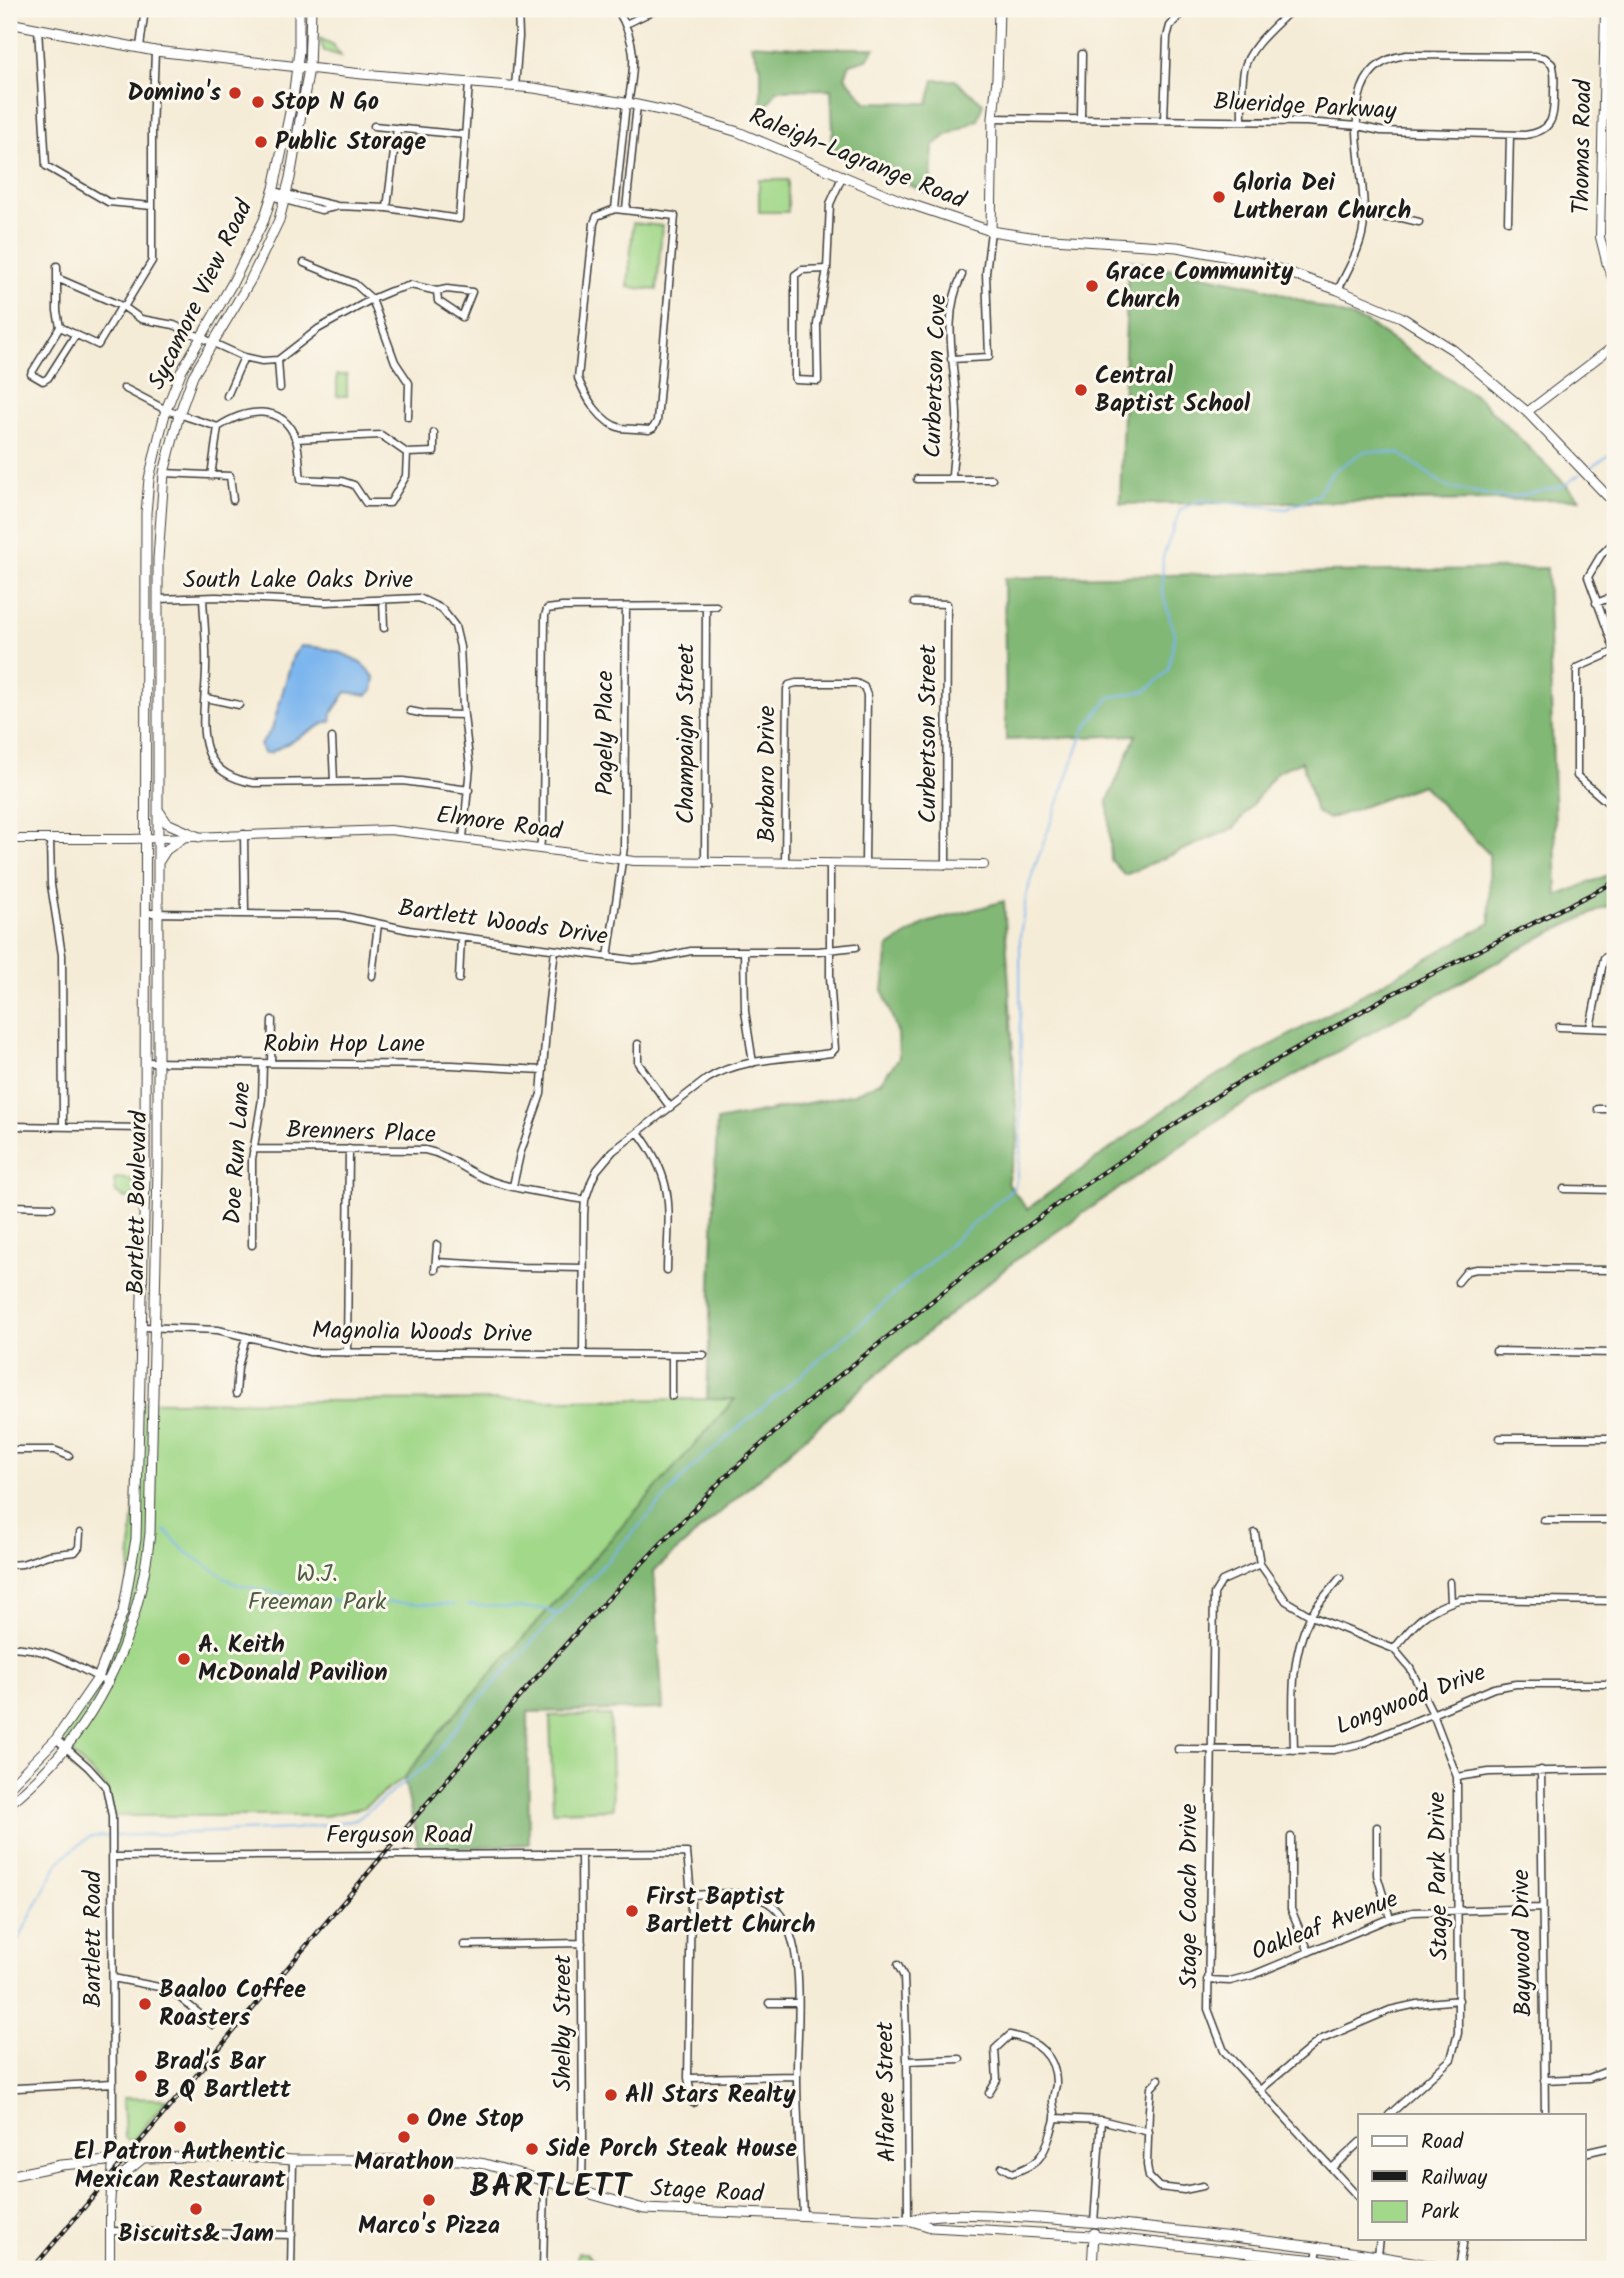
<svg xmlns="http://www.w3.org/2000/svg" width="1624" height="2278" viewBox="0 0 1624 2278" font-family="Kalam,sans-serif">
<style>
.green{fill:#a2d889;stroke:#5f7a52;stroke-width:2}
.forest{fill:#81b875;stroke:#4e6a48;stroke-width:2}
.water{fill:#7db6ee;stroke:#4c6985;stroke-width:2}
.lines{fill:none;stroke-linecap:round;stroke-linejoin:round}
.stream{stroke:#7db6ee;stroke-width:2}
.minor-casing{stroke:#3d3b38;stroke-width:9}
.tertiary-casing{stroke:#3d3b38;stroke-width:10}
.secondary-casing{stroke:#3d3b38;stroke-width:11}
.minor{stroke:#fff;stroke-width:6}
.tertiary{stroke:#fff;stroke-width:8}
.secondary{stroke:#fff;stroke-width:9}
.rail-casing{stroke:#1c1c1c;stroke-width:4.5}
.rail{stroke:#fbf7ec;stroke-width:2;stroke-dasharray:5;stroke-linecap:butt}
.poi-dot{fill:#c8321e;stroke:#fbf7ec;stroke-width:2.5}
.labels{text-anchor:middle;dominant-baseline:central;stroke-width:6;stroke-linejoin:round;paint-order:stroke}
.poi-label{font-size:24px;font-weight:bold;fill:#1c1c1c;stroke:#fbf7ec;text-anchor:start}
.street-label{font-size:24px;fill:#1c1c1c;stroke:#fbf7ec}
.park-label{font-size:24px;fill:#4b5e42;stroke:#fbf7ec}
.district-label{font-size:32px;font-weight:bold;letter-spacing:2px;fill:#1c1c1c;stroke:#fbf7ec}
</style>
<rect width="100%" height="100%" fill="#fbf7ec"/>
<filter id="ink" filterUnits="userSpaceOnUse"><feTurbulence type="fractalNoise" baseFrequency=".0143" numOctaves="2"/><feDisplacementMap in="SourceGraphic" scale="14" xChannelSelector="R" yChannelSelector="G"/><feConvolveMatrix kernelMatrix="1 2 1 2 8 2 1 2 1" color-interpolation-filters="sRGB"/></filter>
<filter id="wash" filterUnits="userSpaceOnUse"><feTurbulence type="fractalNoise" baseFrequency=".00686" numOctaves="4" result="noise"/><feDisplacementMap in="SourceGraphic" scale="28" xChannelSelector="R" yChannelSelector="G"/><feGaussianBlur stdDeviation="1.57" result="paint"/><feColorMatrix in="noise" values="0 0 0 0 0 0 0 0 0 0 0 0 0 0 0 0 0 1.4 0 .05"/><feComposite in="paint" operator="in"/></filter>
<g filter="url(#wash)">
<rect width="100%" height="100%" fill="#f5ecd7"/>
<path class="green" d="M 319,38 L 332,44 L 341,56 L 324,51 Z
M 759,180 L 788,180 L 788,212 L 759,212 Z
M 633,223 L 662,226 L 657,290 L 628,287 Z
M 337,375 L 347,375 L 347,396 L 337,396 Z
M 117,1178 L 137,1180 L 137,1198 L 125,1198 L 116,1193 L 114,1180 Z
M 736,1399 L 445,1726 L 404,1778 L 362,1808 L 326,1816 L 112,1816 L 106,1787 L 57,1739 L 98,1678 L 129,1580 L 141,1402 Z
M 610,1715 L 613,1809 L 553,1811 L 550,1716 Z
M 123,2098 L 165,2099 L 167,2099 L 133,2141 L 130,2141 L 125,2138 Z
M 578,2253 L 586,2253 L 593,2260 L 598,2261 L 598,2269 L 575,2269 Z"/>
<path class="forest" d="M 751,44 L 811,48 L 875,48 L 867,59 L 850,64 L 845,77 L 866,102 L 928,103 L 934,80 L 955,80 L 983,103 L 978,120 L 947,135 L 933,146 L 930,194 L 828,151 L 833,131 L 831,89 L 777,90 L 761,115 L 761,67 Z
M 1128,260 L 1261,287 L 1365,322 L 1480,399 L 1580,499 L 1120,504 Z
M 1547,568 L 1557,896 L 1615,872 L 1615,903 L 1543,936 L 1228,1113 L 1017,1259 L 870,1380 L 654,1571 L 663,1709 L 528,1712 L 529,1844 L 419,1850 L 404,1778 L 445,1726 L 735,1399 L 707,1399 L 717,1121 L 854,1094 L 880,1082 L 899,1058 L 898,1034 L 883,991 L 888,947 L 926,923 L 1004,901 L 1018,1141 L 1007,1182 L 1027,1209 L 1193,1089 L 1490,923 L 1489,854 L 1422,785 L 1329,819 L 1316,812 L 1302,761 L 1278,771 L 1234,828 L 1125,875 L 1111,860 L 1108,800 L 1136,735 L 1006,740 L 1004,578 Z"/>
<path class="water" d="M 301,646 C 328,647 358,653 375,678 L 373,690 L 367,695 L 346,692 L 332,713 L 331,722 L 327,722 L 270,753 L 264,753 L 260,745 L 272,729 L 293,656 Z"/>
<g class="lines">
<path class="stream" d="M 1588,469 L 1615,451
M 165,1530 L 185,1551 L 235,1584 L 306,1599 L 455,1605
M 468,1605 L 546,1609 L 556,1614
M 114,1836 L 294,1829 L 356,1820 L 431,1762 L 465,1715 L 695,1465 L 855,1329 L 1015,1186 L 1021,1148 L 1020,936 L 1026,897 L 1033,872 L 1085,728 L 1110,697 L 1146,691 L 1168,671 L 1175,634 L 1162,592 L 1163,557 L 1180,510 L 1200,500 L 1287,509 L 1318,495 L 1333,471 L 1365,451 L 1399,453 L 1447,487 L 1508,498 L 1563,486 L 1580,474
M 9,1958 L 59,1861 L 89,1837 L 108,1836"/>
</g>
</g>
<g filter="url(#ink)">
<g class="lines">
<g class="minor-casing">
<path id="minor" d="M 617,9 C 638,44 635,65 628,104
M 626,24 L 657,9
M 38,28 L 46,166 L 108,202 L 152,206
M 140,47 L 145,9
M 515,87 L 519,37 L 518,9
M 993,118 L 1306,122 L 1358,126 L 1381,131 L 1525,135 C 1553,131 1554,118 1554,93 C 1554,83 1556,74 1552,64 L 1545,58 L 1535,56 L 1406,55 C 1328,66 1367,167 1364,220 C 1363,245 1349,267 1338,290
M 1081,118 L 1082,54
M 1164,120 L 1167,37 L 1170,26 L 1185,9
M 1242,121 C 1242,105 1241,87 1244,70 C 1249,46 1276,26 1292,9
M 374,126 L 465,135
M 273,191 L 337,206 L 387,208 L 459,219 L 469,83
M 271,196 L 321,210 L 335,207
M 387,208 L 397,128
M 615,209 L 675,216 L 657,421 L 653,428 L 649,430 C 640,429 630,429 621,428 C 600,423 585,396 578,378 L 594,223 L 597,216 Z
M 615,209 L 626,104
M 626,209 L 637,105
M 1364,218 L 1402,218 L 1419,222
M 1508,221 L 1510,135
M 304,263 L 355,284 L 372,299 L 395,362 L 409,383 L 408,417
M 57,266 L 57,311 L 60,327 L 31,374 L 43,381 L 48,378 L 76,334
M 827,269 L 817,324 L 818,381 L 796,380 L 795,377 L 795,275 L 802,270 Z
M 827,269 L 830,204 L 843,175
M 59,279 L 124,307 L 141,319 L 174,325 L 244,357 L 262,361 L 278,360 L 318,329 L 372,299 L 391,291 L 411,285 L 437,291 L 438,301 L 462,317 L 472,292 L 447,289 L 437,291
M 124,307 L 152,261 L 152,131 L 155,51
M 60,327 L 98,345 L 121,307
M 951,359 L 989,357 L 986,273 L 991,231
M 278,360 L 280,388
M 124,388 L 166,410 L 218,427 C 245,409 283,402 296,440 C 300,451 299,467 301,479 L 342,481 L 354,485 L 366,503 L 390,503 L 406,476 L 407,453
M 227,396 L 244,357
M 296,439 L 381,435 L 407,453
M 407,453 L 434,452 L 434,433
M 164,473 L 230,476 L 233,500
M 211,476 L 218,427
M 917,479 L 992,479
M 952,479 C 952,457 958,436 957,414 C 956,368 940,319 962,275
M 203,598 C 204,622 207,645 206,669 C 205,717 188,773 254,783 L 403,781 L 469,790
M 158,599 L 216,597 L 326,602 L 419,598 L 442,609 L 455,626 L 460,647 L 463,707 L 470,767 L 463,838
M 383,599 L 384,628
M 914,603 L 947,604 L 946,865
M 1596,603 L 1615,596
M 1615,651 L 1577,668 L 1577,776 L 1615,809
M 1615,651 L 1588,577 L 1601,555 L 1615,541
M 206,698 L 239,705
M 410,711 L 425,714 L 464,715
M 332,738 L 334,781
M 244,834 L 245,914
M 50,839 L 51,885 L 62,955 L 63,1127
M 540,849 L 543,823 L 545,616 L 547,609 L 562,607 L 716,606
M 705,863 L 706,607
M 785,863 L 787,689 L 789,685 L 796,683 L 856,683 L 864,687 L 867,695 L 865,864
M 145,913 L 339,915 L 409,930 L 633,960 L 652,959 L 691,951 L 818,951 L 856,947
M 744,951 L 745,1011 L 753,1063
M 608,957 L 624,847 L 626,607
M 372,976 L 378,924
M 459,979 L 461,937
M 1559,1027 L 1615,1029
M 1590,1028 L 1604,958 L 1615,953
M 638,1044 L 638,1063 L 670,1107
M 145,1062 L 452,1065 L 543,1070
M 271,1063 L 272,1020
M 1598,1109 L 1615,1109
M 9,1126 L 145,1128
M 638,1132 C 677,1183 668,1210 667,1270
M 253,1149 L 425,1150 C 450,1155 466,1172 489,1180 C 519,1191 554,1194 585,1200
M 513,1186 L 520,1154 L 541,1094 L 547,1017 L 555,950
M 1564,1189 L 1615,1190
M 9,1206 L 52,1207
M 252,1245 L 252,1159 L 262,1099 L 263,1063
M 436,1262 L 522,1267 L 583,1268
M 435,1270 L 437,1245
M 1458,1282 L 1467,1271 L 1477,1269 L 1615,1270
M 143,1327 L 218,1330 L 310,1352 L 704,1355
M 1496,1351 L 1615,1353
M 347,1353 L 349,1149
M 583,1354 L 584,1215 L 585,1200 L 592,1180 L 597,1170 L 613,1151 L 707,1079 C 742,1057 790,1059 831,1053 L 835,1049 L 830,977 L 830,863
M 236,1394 L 238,1367 L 246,1337
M 672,1396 L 672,1355
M 1500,1438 L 1615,1438
M 9,1450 L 54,1450 L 69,1456
M 1544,1520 L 1615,1520
M 1255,1533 L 1260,1564 L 1286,1601 L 1311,1616 L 1394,1649 L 1410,1668 L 1433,1714 L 1457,1777 L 1458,2033 L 1451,2059 L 1389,2115
M 1260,1564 L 1222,1581 L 1214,1594 L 1208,2009 L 1224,2051 L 1360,2199
M 9,1565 L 22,1564 L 48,1555 L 75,1552 L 79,1547 L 80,1533
M 1450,1582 L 1451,1602
M 9,1647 C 52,1648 72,1665 109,1683
M 1394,1649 C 1415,1622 1427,1609 1461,1599 L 1615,1601
M 56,1739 L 88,1767 L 106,1787 L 112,1816 L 113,2160
M 1178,1749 L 1334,1750 L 1363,1743 L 1494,1688 L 1516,1684 L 1615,1684
M 1294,1750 C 1293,1704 1289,1659 1310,1617 C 1317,1603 1330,1591 1340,1578
M 1541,1770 L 1545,2115
M 1457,1777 L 1489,1772 L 1615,1770
M 1377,1827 L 1377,1875 L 1390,1918
M 1291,1837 L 1291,1909 L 1309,1952
M 112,1857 L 687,1853 L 691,1895 L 688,2078 L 693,2103
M 691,1895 C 720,1894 755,1887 777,1910 C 809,1947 796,2031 797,2077 C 797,2123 801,2169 803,2215
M 464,1945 L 582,1943
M 898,1965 L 904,1977 L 907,2061 L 908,2220
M 113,1978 L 164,1988 L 174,1993 L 213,2025
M 1207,1980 L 1230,1981 L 1253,1975 L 1390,1918 L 1413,1912 L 1542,1908
M 769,2003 L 798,2003
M 907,2061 L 960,2059
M 688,2078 L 797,2076
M 1159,2079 L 1151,2088 L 1149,2110 L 1147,2165 L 1149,2177 L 1159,2187 L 1184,2190 L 1203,2186
M 1544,2080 L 1589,2078 L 1615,2068
M 17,2088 L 113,2083
M 1260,2090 L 1320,2040 L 1390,2010 L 1417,2004 L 1459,2000
M 989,2093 L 997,2080 L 995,2049 L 1010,2035 C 1036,2040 1057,2055 1056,2085 C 1055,2090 1053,2096 1053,2101 C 1053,2106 1056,2112 1055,2117 C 1055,2122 1052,2128 1051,2133 C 1043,2158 1037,2165 1012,2173 L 1002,2167
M 1055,2118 L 1101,2120 L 1149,2132
M 1584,2153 L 1615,2146
M 1333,2167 L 1360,2142
M 577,2190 L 582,2179 L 583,2139 L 581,1854
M 1094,2223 L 1101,2120
M 110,2231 L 292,2235
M 1378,2255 L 1380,2238
M 291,2269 L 293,2160
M 543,2269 L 545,2182
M 1315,2269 L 1318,2246
M 1459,2269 L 1464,2238"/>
</g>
<g class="tertiary-casing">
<path id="tertiary" d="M 1605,9 L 1600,237 L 1607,265 L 1615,285
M 1527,412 L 1615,345
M 9,839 L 131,839 L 390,830 L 634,861 L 984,865
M 110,2269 L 110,2208 L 113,2160"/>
</g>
<g class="secondary-casing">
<path id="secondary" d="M 9,23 L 155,51 L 362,74 L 534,88 L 637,105 L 679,114 L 738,132 L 904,202 L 991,231 L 1037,238 L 1177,247 L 1261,263 L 1338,290 L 1401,317 L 1453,350 L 1527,412 L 1615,504
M 991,231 L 993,118 L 997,78 L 999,9
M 159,811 L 167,823 L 199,837
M 159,861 L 166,850 L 184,837
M 9,1787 L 56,1739 L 98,1678 L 123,1612 L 136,1539 L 145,1176 L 146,513 L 149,479 L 160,433 L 166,410 L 181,372 L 233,282 L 264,220 L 274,188 L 293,98 L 299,51 L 299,9
M 9,1804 C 93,1737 139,1640 150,1533 L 158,1168 L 158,559 L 164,473 L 179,415 L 193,376 L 250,281 L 279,220 L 290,178 L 309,68 L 311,9
M 9,2176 L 61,2165 L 143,2158 L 241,2156 L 293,2160 L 460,2160 L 485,2164 L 644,2209 L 908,2220 L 931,2227 L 1093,2236 L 1316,2260 L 1379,2269
M 111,2191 L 120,2177 L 143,2158
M 910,2220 C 936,2213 961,2214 989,2215 C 1033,2217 1077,2221 1122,2225 C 1231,2237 1340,2247 1449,2269
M 1092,2269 L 1094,2233"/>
</g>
<use href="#minor" class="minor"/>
<use href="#tertiary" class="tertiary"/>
<use href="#secondary" class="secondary"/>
<g class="rail-casing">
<path id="rail" d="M 32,2269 L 474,1748 L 582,1626 L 721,1481 L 819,1392 L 989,1255 L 1071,1194 L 1227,1089 L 1388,996 L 1615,882"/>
</g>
<use href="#rail" class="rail"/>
</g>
</g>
<g class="poi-dot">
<circle cx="235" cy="93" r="7"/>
<circle cx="258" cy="102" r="7"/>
<circle cx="261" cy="142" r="7"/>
<circle cx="1219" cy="197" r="7"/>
<circle cx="1092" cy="286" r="7"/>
<circle cx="1081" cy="390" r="7"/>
<circle cx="184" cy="1659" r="7"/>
<circle cx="632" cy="1911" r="7"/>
<circle cx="145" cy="2004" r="7"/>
<circle cx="141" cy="2076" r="7"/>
<circle cx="611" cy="2095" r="7"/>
<circle cx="413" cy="2119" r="7"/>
<circle cx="180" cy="2127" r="7"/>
<circle cx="404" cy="2137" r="7"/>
<circle cx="532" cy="2149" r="7"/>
<circle cx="429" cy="2200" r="7"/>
<circle cx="196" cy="2209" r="7"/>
</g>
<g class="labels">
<g class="poi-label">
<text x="221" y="93" text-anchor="end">Domino's</text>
<text x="272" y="102">Stop N Go</text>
<text x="275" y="142">Public Storage</text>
<text x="1233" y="183">Gloria Dei<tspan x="1233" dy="28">Lutheran Church</tspan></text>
<text x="1106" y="272">Grace Community<tspan x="1106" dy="28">Church</tspan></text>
<text x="1095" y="376">Central<tspan x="1095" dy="28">Baptist School</tspan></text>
<text x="198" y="1645">A. Keith<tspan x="198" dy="28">McDonald Pavilion</tspan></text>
<text x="646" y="1897">First Baptist<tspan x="646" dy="28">Bartlett Church</tspan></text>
<text x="159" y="1990">Baaloo Coffee<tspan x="159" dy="28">Roasters</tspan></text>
<text x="155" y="2062">Brad's Bar<tspan x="155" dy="28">B Q Bartlett</tspan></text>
<text x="625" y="2095">All Stars Realty</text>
<text x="427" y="2119">One Stop</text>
<text x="546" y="2149">Side Porch Steak House</text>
<text x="180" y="2152" text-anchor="middle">El Patron Authentic<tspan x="180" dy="28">Mexican Restaurant</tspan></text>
<text x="404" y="2162" text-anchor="middle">Marathon</text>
<text x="429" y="2226" text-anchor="middle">Marco's Pizza</text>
<text x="196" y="2234" text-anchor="middle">Biscuits&amp; Jam</text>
</g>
<g class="street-label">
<text transform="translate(1305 107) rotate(3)">Blueridge Parkway</text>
<text transform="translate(1583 147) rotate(-89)">Thomas Road</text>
<text transform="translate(857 159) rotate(22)">Raleigh-Lagrange Road</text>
<text transform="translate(201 295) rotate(-64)">Sycamore View Road</text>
<text transform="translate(936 376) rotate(-88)">Curbertson Cove</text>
<text x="298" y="580">South Lake Oaks Drive</text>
<text transform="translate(605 733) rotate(-90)">Pagely Place</text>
<text transform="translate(686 734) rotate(-90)">Champaign Street</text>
<text transform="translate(928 734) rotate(-90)">Curbertson Street</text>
<text transform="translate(767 774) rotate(-90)">Barbaro Drive</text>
<text transform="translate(499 824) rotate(8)">Elmore Road</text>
<text transform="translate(503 923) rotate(8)">Bartlett Woods Drive</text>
<text x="344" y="1044">Robin Hop Lane</text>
<text transform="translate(361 1133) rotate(2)">Brenners Place</text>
<text transform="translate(238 1153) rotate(-86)">Doe Run Lane</text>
<text transform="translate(138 1203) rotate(-89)">Bartlett Boulevard</text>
<text transform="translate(422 1333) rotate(1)">Magnolia Woods Drive</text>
<text transform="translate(1411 1700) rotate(-21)">Longwood Drive</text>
<text x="399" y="1835">Ferguson Road</text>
<text transform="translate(1439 1876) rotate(-91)">Stage Park Drive</text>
<text transform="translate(1189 1896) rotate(-90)">Stage Coach Drive</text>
<text transform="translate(1325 1926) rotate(-21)">Oakleaf Avenue</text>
<text transform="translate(93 1939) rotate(-90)">Bartlett Road</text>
<text transform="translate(1523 1943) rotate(-91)">Baywood Drive</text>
<text transform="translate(563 2023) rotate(-90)">Shelby Street</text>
<text transform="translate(887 2092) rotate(-91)">Alfaree Street</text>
<text transform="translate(707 2192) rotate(3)">Stage Road</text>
</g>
<g class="park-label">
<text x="317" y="1574">W.J.<tspan x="317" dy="28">Freeman Park</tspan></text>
</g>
<g class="district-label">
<text x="551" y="2187">BARTLETT</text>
</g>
</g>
<rect width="1624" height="2278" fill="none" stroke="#fbf7ec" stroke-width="35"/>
<rect x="1358" y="2114" width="228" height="126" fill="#fbf7ec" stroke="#a29f99" stroke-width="2"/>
<rect x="1372" y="2136" width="35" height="10" fill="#ffffff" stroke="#a29f99" stroke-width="2"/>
<text x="1421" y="2148" font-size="21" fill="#1c1c1c">Road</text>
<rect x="1372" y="2171" width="35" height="10" fill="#1c1c1c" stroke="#a29f99" stroke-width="2"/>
<text x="1421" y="2184" font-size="21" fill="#1c1c1c">Railway</text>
<rect x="1372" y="2201" width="35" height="21" fill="#a2d889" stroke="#a29f99" stroke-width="2"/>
<text x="1421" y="2218" font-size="21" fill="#1c1c1c">Park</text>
</svg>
